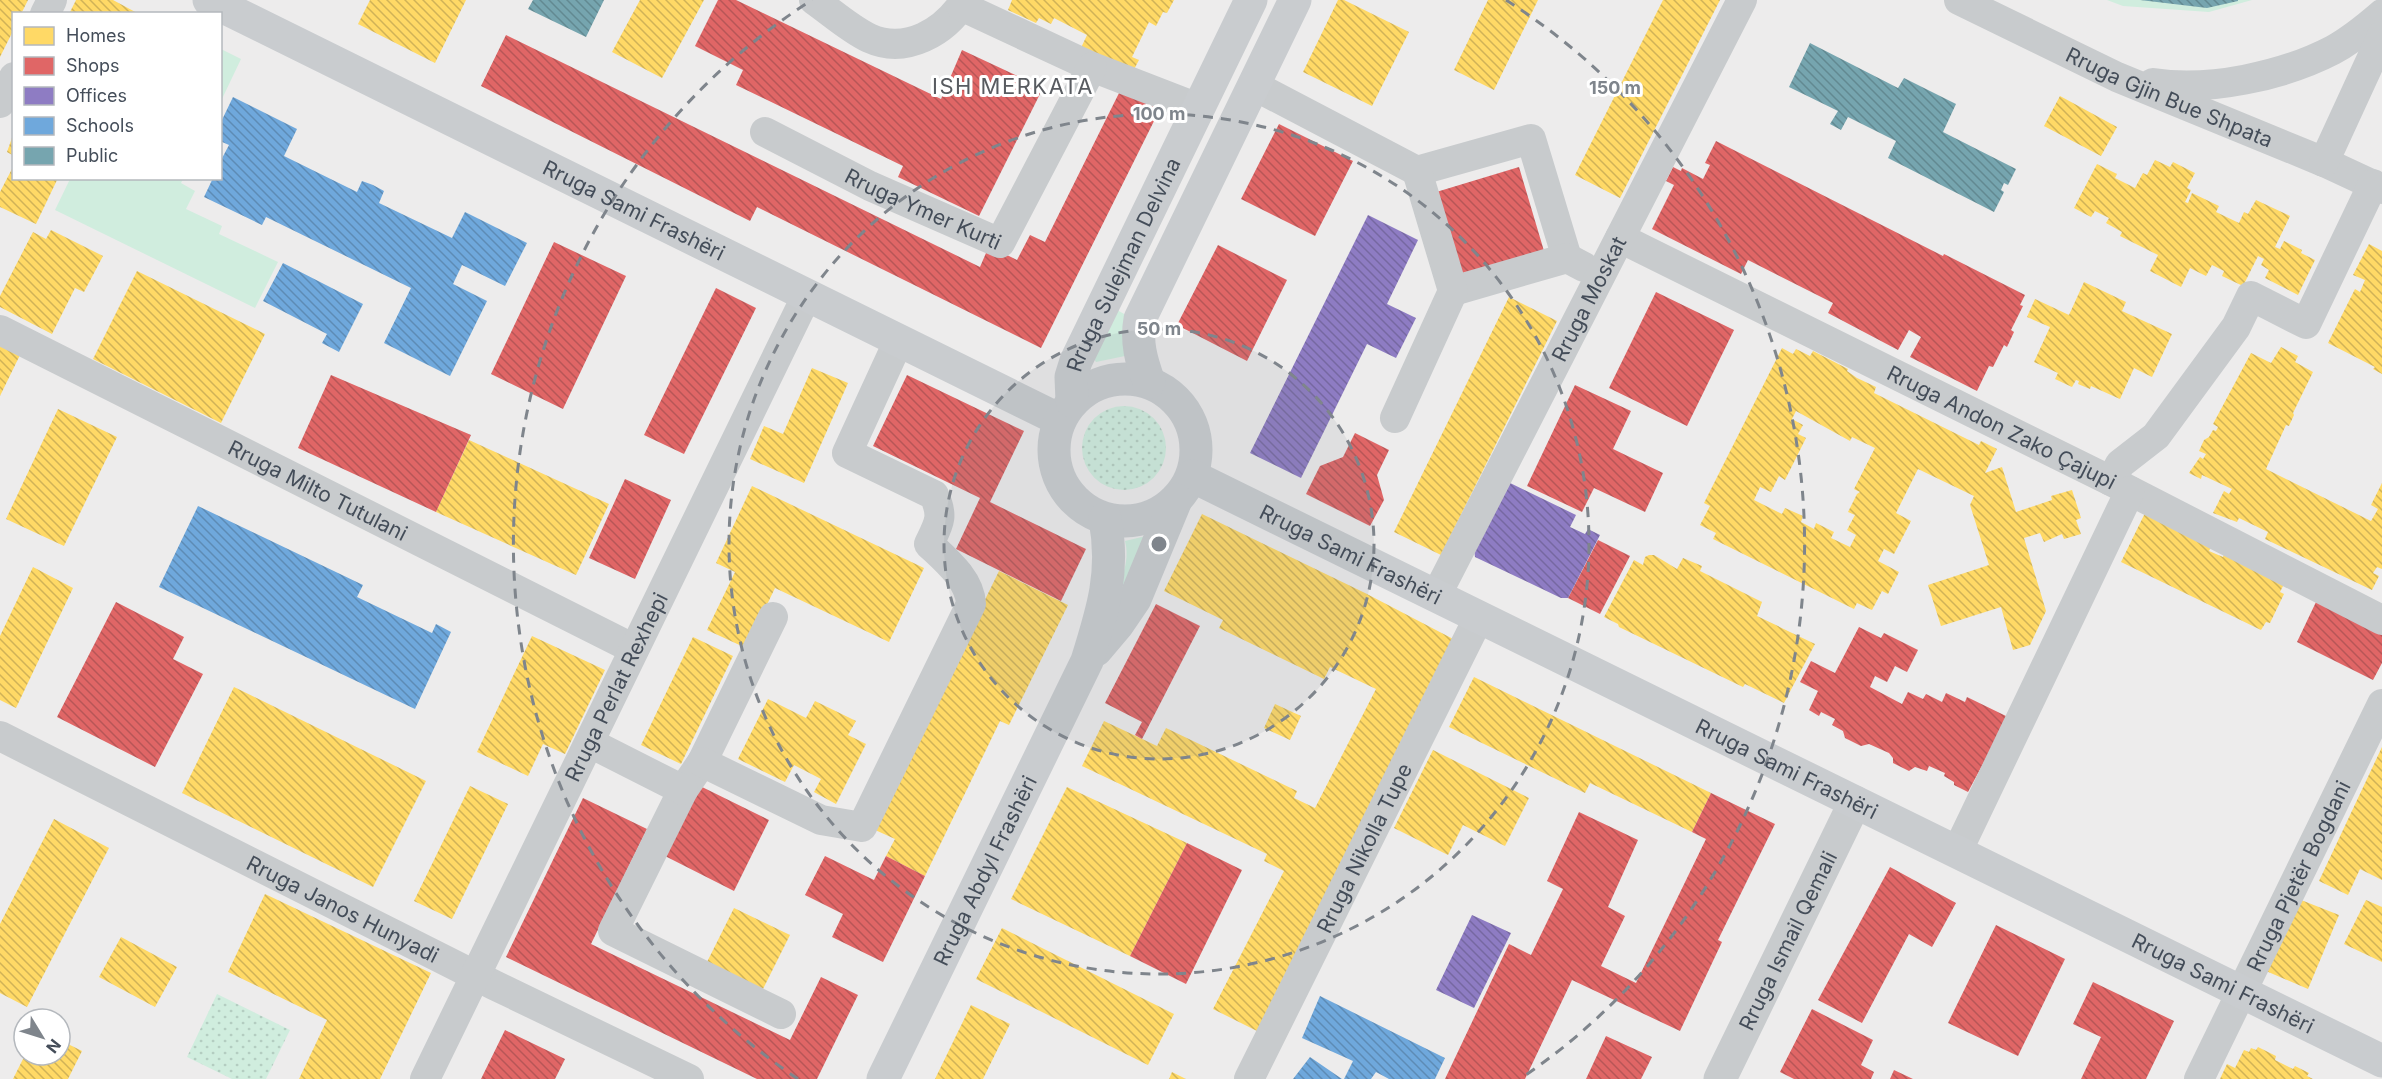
<svg xmlns="http://www.w3.org/2000/svg" width="2382" height="1079" viewBox="0 0 2382 1079" font-family="Inter,sans-serif">
<style>
.green{fill:#d0edde}
.park{fill:url(#park-dots)}
.homes{fill:url(#homes-back-hatch);fill-rule:evenodd}
.shops{fill:url(#shops-back-hatch)}
.offices{fill:url(#offices-back-hatch)}
.schools{fill:url(#schools-back-hatch)}
.public{fill:url(#public-back-hatch)}
.lines{fill:none;stroke-linecap:round;stroke-linejoin:round}
.minor{stroke:#c8cbcd;stroke-width:30}
.tertiary{stroke:#c8cbcd;stroke-width:33}
.secondary{stroke:#c9cccf;stroke-width:33}
.ring{fill:none;stroke:#7f858c;stroke-width:3;stroke-dasharray:10 8}
.labels{text-anchor:middle;dominant-baseline:central;stroke-width:6;stroke-linejoin:round;paint-order:stroke}
.street-label{font-size:21px;fill:#444d59;stroke:#fff}
.neighbourhood-label{font-size:22px;letter-spacing:1.5px;fill:#585b60;stroke:#fff}
.centre{fill:#7f858c;stroke:#fff;stroke-width:3}
.ring-label{font-size:18px;text-anchor:middle;font-weight:bold;fill:#7f858c;stroke:#fff;stroke-width:6;stroke-linejoin:round;paint-order:stroke}
</style>
<defs>
<pattern id="park-dots" width="8" height="8" patternUnits="userSpaceOnUse" patternTransform="scale(1.5)"><rect width="8" height="8" fill="#d0edde"/><path d="M2 2h.1M6 6h.1" fill="none" stroke="#b4cdc1" stroke-width="1.8" stroke-linecap="round"/></pattern>
<pattern id="homes-back-hatch" width="6" height="6" patternUnits="userSpaceOnUse" patternTransform="scale(1.5)"><rect width="6" height="6" fill="#ffd966"/><path d="M-1 5l2 2M0 0l6 6M5-1l2 2" fill="none" stroke="#d0b257"/></pattern>
<pattern id="shops-back-hatch" width="6" height="6" patternUnits="userSpaceOnUse" patternTransform="scale(1.5)"><rect width="6" height="6" fill="#e06666"/><path d="M-1 5l2 2M0 0l6 6M5-1l2 2" fill="none" stroke="#b75657"/></pattern>
<pattern id="offices-back-hatch" width="6" height="6" patternUnits="userSpaceOnUse" patternTransform="scale(1.5)"><rect width="6" height="6" fill="#8e7cc3"/><path d="M-1 5l2 2M0 0l6 6M5-1l2 2" fill="none" stroke="#7668a1"/></pattern>
<pattern id="schools-back-hatch" width="6" height="6" patternUnits="userSpaceOnUse" patternTransform="scale(1.5)"><rect width="6" height="6" fill="#6fa8dc"/><path d="M-1 5l2 2M0 0l6 6M5-1l2 2" fill="none" stroke="#5d8bb5"/></pattern>
<pattern id="public-back-hatch" width="6" height="6" patternUnits="userSpaceOnUse" patternTransform="scale(1.5)"><rect width="6" height="6" fill="#76a5af"/><path d="M-1 5l2 2M0 0l6 6M5-1l2 2" fill="none" stroke="#628991"/></pattern>
</defs>
<rect width="100%" height="100%" fill="#edecec"/>
<path class="green" d="M 2107,0 L 2252,0 L 2209,12 L 2123,6 Z
M 221,49 L 241,59 L 221,101 Z
M 70,179 L 183,179 L 181,183 L 195,191 L 186,209 L 222,226 L 219,234 L 278,262 L 255,308 L 55,210 Z
M 1117,310 L 1126,315 L 1125,356 L 1096,362 L 1094,359 Z
M 1146,536 L 1126,588 L 1119,584 C 1125,571 1129,556 1125,541 Z"/>
<path class="park" d="M1082 448a42 42 0 1 1 84 0a42 42 0 1 1-84 0Z
M 217,994 L 290,1030 L 266,1079 L 232,1079 L 187,1057 Z"/>
<path class="homes" d="M 0,0 L 28,0 L 21,14 L 14,14 L 14,29 L 0,57 Z
M 76,0 L 113,0 L 139,14 L 69,14 Z
M 370,0 L 466,0 L 435,63 L 358,24 Z
M 640,0 L 704,0 L 662,78 L 612,52 Z
M 1012,0 L 1174,0 L 1167,13 L 1163,12 L 1156,26 L 1149,22 L 1132,57 L 1139,60 L 1131,75 L 1080,50 L 1087,35 L 1054,18 L 1051,24 L 1039,18 L 1036,23 L 1008,10 Z
M 1338,0 L 1344,0 L 1409,32 L 1372,106 L 1303,72 Z
M 1488,0 L 1538,0 L 1494,90 L 1454,70 Z
M 1663,0 L 1720,0 L 1620,198 L 1575,175 Z
M 2060,96 L 2117,127 L 2101,156 L 2044,126 Z
M 14,132 L 14,156 L 7,152 Z
M 2155,160 L 2170,167 L 2173,162 L 2195,173 L 2187,188 L 2191,190 L 2185,202 L 2188,203 L 2192,193 L 2219,206 L 2216,212 L 2239,223 L 2244,212 L 2248,214 L 2256,200 L 2290,216 L 2275,247 L 2280,249 L 2284,241 L 2302,250 L 2301,253 L 2315,260 L 2298,295 L 2265,278 L 2269,270 L 2261,265 L 2264,259 L 2258,256 L 2243,286 L 2222,276 L 2224,271 L 2212,265 L 2206,276 L 2190,268 L 2181,287 L 2150,271 L 2158,255 L 2120,236 L 2122,232 L 2106,223 L 2109,218 L 2095,211 L 2091,217 L 2074,208 L 2097,164 L 2117,174 L 2115,178 L 2135,188 L 2143,173 L 2147,175 Z
M 14,165 L 14,178 L 58,178 L 36,224 L 0,207 L 0,192 Z
M 51,230 L 103,256 L 84,292 L 75,288 L 52,334 L 0,307 L 0,296 L 33,232 L 46,239 Z
M 2369,244 L 2382,251 L 2382,374 L 2373,369 L 2375,367 L 2328,343 L 2355,289 L 2360,292 L 2365,280 L 2353,275 Z
M 137,271 L 265,334 L 221,423 L 93,359 Z
M 2084,282 L 2126,302 L 2122,311 L 2172,334 L 2152,377 L 2134,368 L 2120,399 L 2091,386 L 2090,389 L 2078,384 L 2079,381 L 2076,380 L 2072,387 L 2055,379 L 2058,373 L 2034,362 L 2050,327 L 2027,317 L 2035,299 L 2069,315 Z
M 1509,297 L 1557,321 L 1441,555 L 1394,532 Z
M 0,346 L 20,355 L 0,396 Z
M 2281,347 L 2298,356 L 2295,362 L 2313,372 L 2293,413 L 2294,415 L 2289,426 L 2286,425 L 2266,469 L 2371,521 L 2378,509 L 2371,505 L 2382,483 L 2382,569 L 2377,567 L 2373,573 L 2379,576 L 2372,590 L 2265,539 L 2268,532 L 2239,518 L 2237,522 L 2213,513 L 2224,491 L 2229,494 L 2232,489 L 2202,475 L 2201,479 L 2189,473 L 2200,457 L 2203,459 L 2206,454 L 2199,451 L 2204,440 L 2209,437 L 2213,430 L 2216,431 L 2218,427 L 2213,424 L 2251,353 L 2271,363 Z
M 1782,348 L 1793,354 L 1796,349 L 1810,356 L 1813,351 L 1848,369 L 1847,371 L 1857,378 L 1876,387 L 1874,393 L 1979,445 L 1981,441 L 1997,449 L 1985,473 L 2002,467 L 2016,512 L 2052,500 L 2051,496 L 2072,490 L 2081,518 L 2076,520 L 2081,534 L 2064,539 L 2062,534 L 2044,542 L 2040,533 L 2024,538 L 2046,611 L 2030,645 L 2013,650 L 2001,607 L 1941,626 L 1928,585 L 1989,565 L 1970,505 L 1974,496 L 1918,469 L 1896,513 L 1911,521 L 1894,554 L 1884,549 L 1878,561 L 1899,572 L 1888,594 L 1882,591 L 1872,610 L 1857,603 L 1854,609 L 1713,539 L 1716,533 L 1700,525 L 1710,506 L 1704,503 ZM 1796,411 L 1850,441 L 1852,437 L 1875,448 L 1854,489 L 1860,492 L 1857,494 L 1848,512 L 1855,515 L 1847,530 L 1856,535 L 1850,547 L 1831,538 L 1834,532 L 1816,523 L 1814,529 L 1801,522 L 1803,516 L 1785,508 L 1782,514 L 1754,500 L 1760,487 L 1771,492 L 1779,476 L 1785,480 L 1806,438 L 1798,434 L 1803,425 L 1792,419 Z
M 812,368 L 848,383 L 804,483 L 750,459 L 764,426 L 783,434 Z
M 58,409 L 117,437 L 64,546 L 6,519 Z
M 469,440 L 609,504 L 576,575 L 436,512 Z
M 752,486 L 924,568 L 889,642 L 775,588 L 746,648 L 707,630 L 735,572 L 716,563 Z
M 2146,511 L 2211,547 L 2209,551 L 2223,557 L 2225,550 L 2286,580 L 2280,592 L 2284,594 L 2270,623 L 2266,622 L 2261,630 L 2121,562 Z
M 1202,514 L 1365,593 L 1457,641 L 1261,1033 L 1213,1009 L 1284,871 L 1264,861 L 1267,854 L 1082,766 L 1104,721 L 1157,746 L 1166,728 L 1297,791 L 1294,798 L 1315,808 L 1376,689 L 1330,667 L 1324,679 L 1219,628 L 1223,620 L 1164,591 Z
M 1649,555 L 1654,555 L 1677,569 L 1683,558 L 1702,566 L 1700,571 L 1762,602 L 1757,616 L 1815,644 L 1784,703 L 1745,684 L 1743,687 L 1619,627 L 1618,624 L 1604,617 L 1634,560 L 1643,565 L 1645,557 Z
M 33,567 L 73,588 L 16,708 L 0,700 L 0,636 Z
M 999,571 L 1068,605 L 1009,725 L 1000,721 L 925,876 L 886,856 L 895,839 L 873,829 Z
M 532,636 L 605,670 L 565,754 L 543,744 L 528,776 L 477,752 Z
M 693,637 L 733,656 L 681,764 L 641,745 Z
M 1474,677 L 1711,793 L 1692,832 L 1590,783 L 1585,793 L 1449,727 Z
M 234,687 L 426,781 L 373,887 L 182,793 Z
M 768,699 L 806,718 L 815,701 L 856,721 L 848,735 L 866,744 L 836,804 L 814,792 L 821,779 L 794,765 L 785,782 L 738,759 Z
M 1275,704 L 1301,716 L 1290,740 L 1264,728 Z
M 2382,747 L 2382,880 L 2360,869 L 2348,895 L 2319,881 Z
M 1433,750 L 1529,798 L 1505,846 L 1463,825 L 1448,855 L 1394,828 Z
M 470,786 L 508,804 L 452,919 L 414,901 Z
M 1067,787 L 1187,843 L 1130,956 L 1011,899 Z
M 54,819 L 109,848 L 27,1007 L 0,993 L 0,924 Z
M 265,894 L 431,973 L 380,1079 L 299,1079 L 327,1020 L 228,972 Z
M 2296,898 L 2339,915 L 2308,989 L 2266,971 Z
M 2366,900 L 2382,907 L 2382,962 L 2344,944 Z
M 734,908 L 790,935 L 762,991 L 706,964 Z
M 1002,928 L 1174,1014 L 1148,1065 L 976,979 Z
M 121,937 L 177,967 L 155,1007 L 99,977 Z
M 971,1005 L 1010,1024 L 983,1079 L 935,1079 Z
M 60,1040 L 82,1051 L 68,1079 L 13,1079 L 25,1055 L 60,1055 Z
M 2258,1047 L 2276,1056 L 2275,1060 L 2293,1069 L 2295,1066 L 2309,1073 L 2307,1076 L 2313,1079 L 2220,1079 L 2227,1064 L 2235,1068 L 2244,1050 L 2249,1052 L 2251,1048 L 2256,1050 Z
M 1172,1072 L 1186,1079 L 1169,1079 Z"/>
<path class="shops" d="M 718,0 L 736,0 L 941,99 L 962,50 L 1043,88 L 979,216 L 898,177 L 903,166 L 736,85 L 743,70 L 695,46 Z
M 506,35 L 980,267 L 989,246 L 1017,260 L 1030,235 L 1045,242 L 1122,87 L 1161,107 L 1041,348 L 757,207 L 750,221 L 481,86 Z
M 1279,124 L 1353,161 L 1315,236 L 1241,199 Z
M 1716,141 L 1943,256 L 1944,254 L 2025,295 L 2020,305 L 2023,306 L 2011,330 L 2014,332 L 2007,347 L 2004,345 L 1993,367 L 1989,366 L 1977,391 L 1910,357 L 1921,337 L 1909,330 L 1898,350 L 1828,313 L 1833,303 L 1748,260 L 1741,274 L 1652,229 L 1674,185 L 1666,181 L 1673,167 L 1681,171 L 1682,168 L 1703,179 L 1710,165 L 1705,163 Z
M 1519,167 L 1544,251 L 1457,276 L 1433,193 Z
M 554,242 L 626,276 L 563,409 L 491,374 Z
M 1218,245 L 1287,280 L 1247,361 L 1177,325 Z
M 716,288 L 756,308 L 684,454 L 644,435 Z
M 1656,292 L 1734,330 L 1687,426 L 1609,388 Z
M 331,375 L 471,435 L 436,512 L 298,448 Z
M 907,375 L 1024,431 L 990,502 L 1086,549 L 1061,601 L 956,549 L 980,498 L 873,446 Z
M 1575,385 L 1631,411 L 1613,449 L 1663,473 L 1645,512 L 1594,488 L 1582,512 L 1527,486 Z
M 1355,433 L 1389,450 L 1377,475 L 1384,500 L 1370,526 L 1306,494 L 1320,466 L 1343,457 Z
M 625,479 L 671,500 L 635,579 L 589,558 Z
M 1598,540 L 1630,556 L 1600,614 L 1568,598 Z
M 116,602 L 184,637 L 173,659 L 203,674 L 155,767 L 57,717 Z
M 2316,602 L 2382,635 L 2382,663 L 2373,680 L 2297,642 Z
M 1156,604 L 1200,626 L 1142,739 L 1135,735 L 1142,722 L 1105,703 Z
M 1859,627 L 1881,638 L 1884,633 L 1918,650 L 1907,672 L 1895,666 L 1887,682 L 1875,676 L 1870,687 L 1902,704 L 1908,692 L 1923,699 L 1926,694 L 1942,702 L 1946,693 L 1965,702 L 1967,697 L 2008,717 L 1968,792 L 1954,785 L 1954,782 L 1944,776 L 1945,773 L 1929,766 L 1927,771 L 1915,767 L 1909,771 L 1893,763 L 1893,758 L 1889,753 L 1869,744 L 1861,746 L 1845,738 L 1843,731 L 1832,725 L 1835,719 L 1821,712 L 1819,716 L 1809,710 L 1818,691 L 1800,682 L 1811,661 L 1835,673 Z
M 700,786 L 769,820 L 734,891 L 665,856 Z
M 1711,793 L 1775,824 L 1718,940 L 1722,942 L 1680,1031 L 1572,980 L 1525,1079 L 1445,1079 L 1509,944 L 1531,955 L 1563,889 L 1547,881 L 1579,812 L 1638,840 L 1608,907 L 1625,916 L 1601,966 L 1636,983 L 1706,839 L 1692,832 Z
M 583,798 L 647,829 L 591,944 L 790,1040 L 821,977 L 858,995 L 817,1079 L 757,1079 L 506,957 Z
M 1187,843 L 1242,870 L 1186,984 L 1130,956 Z
M 825,856 L 874,880 L 886,856 L 925,876 L 883,962 L 832,937 L 843,914 L 805,895 Z
M 1890,867 L 1956,903 L 1932,947 L 1909,934 L 1862,1023 L 1818,1000 Z
M 1996,925 L 2065,959 L 2018,1056 L 1948,1023 Z
M 2093,982 L 2174,1021 L 2146,1079 L 2081,1079 L 2101,1037 L 2073,1024 Z
M 1812,1009 L 1873,1040 L 1861,1065 L 1874,1072 L 1871,1079 L 1794,1079 L 1780,1072 Z
M 505,1030 L 565,1059 L 555,1079 L 481,1079 Z
M 1606,1036 L 1652,1057 L 1641,1079 L 1586,1079 Z
M 1894,1070 L 1913,1079 L 1890,1079 Z"/>
<path class="offices" d="M 1368,215 L 1418,240 L 1387,304 L 1416,318 L 1396,358 L 1367,344 L 1301,478 L 1250,453 Z
M 1508,482 L 1576,515 L 1570,527 L 1585,534 L 1588,529 L 1600,535 L 1568,598 L 1561,598 L 1475,557 L 1474,549 Z
M 1472,915 L 1511,933 L 1474,1008 L 1436,990 Z"/>
<path class="schools" d="M 233,97 L 297,129 L 284,156 L 357,192 L 362,181 L 373,185 L 384,191 L 379,203 L 452,238 L 465,212 L 527,243 L 505,286 L 462,265 L 453,284 L 487,301 L 450,376 L 384,343 L 411,288 L 266,217 L 262,225 L 204,197 L 213,178 L 220,178 L 220,162 L 229,145 L 220,141 L 220,124 Z
M 283,263 L 363,304 L 339,352 L 322,343 L 327,334 L 263,301 Z
M 198,506 L 363,585 L 357,597 L 432,633 L 436,624 L 451,632 L 415,709 L 159,587 Z
M 1320,996 L 1445,1058 L 1435,1079 L 1389,1079 L 1376,1072 L 1371,1079 L 1344,1079 L 1353,1061 L 1302,1038 Z
M 1310,1057 L 1342,1079 L 1293,1079 Z"/>
<path class="public" d="M 533,0 L 604,0 L 586,37 L 528,9 Z
M 2140,0 L 2238,0 L 2238,1 L 2207,8 Z
M 1810,43 L 1898,88 L 1904,78 L 1956,104 L 1943,132 L 2016,169 L 2008,185 L 2004,183 L 2001,190 L 2004,192 L 1994,212 L 1888,158 L 1896,141 L 1848,117 L 1841,130 L 1830,124 L 1838,111 L 1789,87 Z"/>
<g class="lines">
<g class="minor">
<path d="M 814,0 C 831,12 850,29 869,38 C 906,55 945,32 965,0"/>
<path id="s1" d="M 1959,0 L 2117,77 L 2324,162 L 2382,189"/>
<path d="M 961,6 L 1092,67 L 1198,108"/>
<path d="M 45,14 L 52,0"/>
<path d="M 2153,83 C 2208,92 2283,76 2333,50 C 2351,40 2367,27 2382,14"/>
<path d="M 1253,85 L 1417,171 L 1531,139 L 1567,258"/>
<path d="M 0,103 L 14,77"/>
<path id="s2" d="M 765,132 L 870,186 L 1000,243 L 1092,67"/>
<path d="M 2324,162 L 2382,36"/>
<path id="s3" d="M 1620,238 L 2111,481 L 2382,620"/>
<path d="M 1453,291 L 1567,258 L 1584,267"/>
<path id="s4" d="M 0,330 L 634,649"/>
<path d="M 1395,418 L 1453,291 L 1417,171"/>
<path d="M 2111,481 L 2120,464 L 2156,436 L 2236,327 L 2251,296 L 2306,324 L 2373,184"/>
<path id="s5" d="M 1436,596 L 1742,0"/>
<path d="M 773,617 L 702,762 L 683,790 L 613,931 L 781,1014"/>
<path id="s6" d="M 0,736 L 494,985 L 689,1079"/>
<path d="M 590,743 L 683,790"/>
<path d="M 702,762 L 821,820 L 862,827 L 971,604 C 970,580 947,561 929,544 C 939,523 944,517 934,495 L 847,453 L 899,340"/>
<path d="M 1957,852 L 2130,491"/>
<path id="s7" d="M 425,1079 L 807,295"/>
<path id="s8" d="M 1249,1079 L 1479,617"/>
<path id="s9" d="M 2199,1079 L 2382,704"/>
</g>
<path class="tertiary" id="s10" d="M 1720,1079 L 1855,802"/>
<g class="secondary">
<path id="s11" d="M 209,0 L 1060,420"/>
<circle cx="1125" cy="450" r="71"/>
<path d="M 1149,382 C 1141,360 1136,342 1140,319 L 1295,0"/>
<path id="s12" d="M 1072,401 L 1071,377 L 1076,361 L 1251,0"/>
<path id="s13" d="M 1192,476 L 2382,1061"/>
<path d="M 1096,650 L 1118,624 L 1135,599 L 1176,500"/>
<path id="s14" d="M 883,1079 L 1087,661 C 1103,610 1115,572 1105,519"/>
</g>
</g>
<circle cx="1159" cy="544" r="215" fill="#7f858c" fill-opacity=".12"/>
<g class="ring">
<circle cx="1159" cy="544" r="215"/>
<circle cx="1159" cy="544" r="430"/>
<path d="M798 1079A645 645 0 0 1 812 0M1506 0A645 645 0 0 1 1520 1079"/>
</g>
<g class="labels">
<g class="street-label">
<text stroke="none"><textPath href="#s1" startOffset="232">Rruga Gjin Bue Shpata</textPath></text>
<text stroke="none"><textPath href="#s2" startOffset="176">Rruga Ymer Kurti</textPath></text>
<text stroke="none"><textPath href="#s11" startOffset="474">Rruga Sami Frashëri</textPath></text>
<text stroke="none"><textPath href="#s12" startOffset="148">Rruga Sulejman Delvina</textPath></text>
<text stroke="none"><textPath href="#s5" startOffset="334">Rruga Moskat</textPath></text>
<text stroke="none"><textPath href="#s3" startOffset="426">Rruga Andon Zako Çajupi</textPath></text>
<text stroke="none"><textPath href="#s4" startOffset="356">Rruga Milto Tutulani</textPath></text>
<text stroke="none"><textPath href="#s13" startOffset="177">Rruga Sami Frashëri</textPath></text>
<text stroke="none"><textPath href="#s7" startOffset="436">Rruga Perlat Rexhepi</textPath></text>
<text stroke="none"><textPath href="#s13" startOffset="663">Rruga Sami Frashëri</textPath></text>
<text stroke="none"><textPath href="#s8" startOffset="258">Rruga Nikolla Tupe</textPath></text>
<text stroke="none"><textPath href="#s14" startOffset="232">Rruga Abdyl Frashëri</textPath></text>
<text stroke="none"><textPath href="#s9" startOffset="226">Rruga Pjetër Bogdani</textPath></text>
<text stroke="none"><textPath href="#s6" startOffset="384">Rruga Janos Hunyadi</textPath></text>
<text stroke="none"><textPath href="#s10" startOffset="154">Rruga Ismail Qemali</textPath></text>
<text stroke="none"><textPath href="#s13" startOffset="1149">Rruga Sami Frashëri</textPath></text>
</g>
<g class="neighbourhood-label">
<text x="1013" y="86">ISH MERKATA</text>
</g>
</g>
<circle cx="1159" cy="544" r="9" class="centre"/>
<g class="ring-label">
<text x="1615" y="94">150 m</text>
<text x="1159" y="120">100 m</text>
<text x="1159" y="335">50 m</text>
</g>
<rect x="12" y="12" width="210" height="168" fill="#ffffff" stroke="#b4b8bd" stroke-width="1.5"/>
<rect x="24" y="27" width="30" height="18" fill="#ffd966" stroke="#b4b8bd" stroke-width="1.5"/>
<text x="66" y="42" font-size="18" fill="#444d59">Homes</text>
<rect x="24" y="57" width="30" height="18" fill="#e06666" stroke="#b4b8bd" stroke-width="1.5"/>
<text x="66" y="72" font-size="18" fill="#444d59">Shops</text>
<rect x="24" y="87" width="30" height="18" fill="#8e7cc3" stroke="#b4b8bd" stroke-width="1.5"/>
<text x="66" y="102" font-size="18" fill="#444d59">Offices</text>
<rect x="24" y="117" width="30" height="18" fill="#6fa8dc" stroke="#b4b8bd" stroke-width="1.5"/>
<text x="66" y="132" font-size="18" fill="#444d59">Schools</text>
<rect x="24" y="147" width="30" height="18" fill="#76a5af" stroke="#b4b8bd" stroke-width="1.5"/>
<text x="66" y="162" font-size="18" fill="#444d59">Public</text>
<g transform="translate(42 1037) rotate(128)"><circle r="28" fill="#ffffff" stroke="#b4b8bd" stroke-width="1.5"/>
<path d="M0-4.5L10 22L0 15L-10 22Z" fill="#7f858c"/>
<text y="-9" font-size="16" font-weight="bold" text-anchor="middle" fill="#444d59">N</text>
</g>
</svg>
